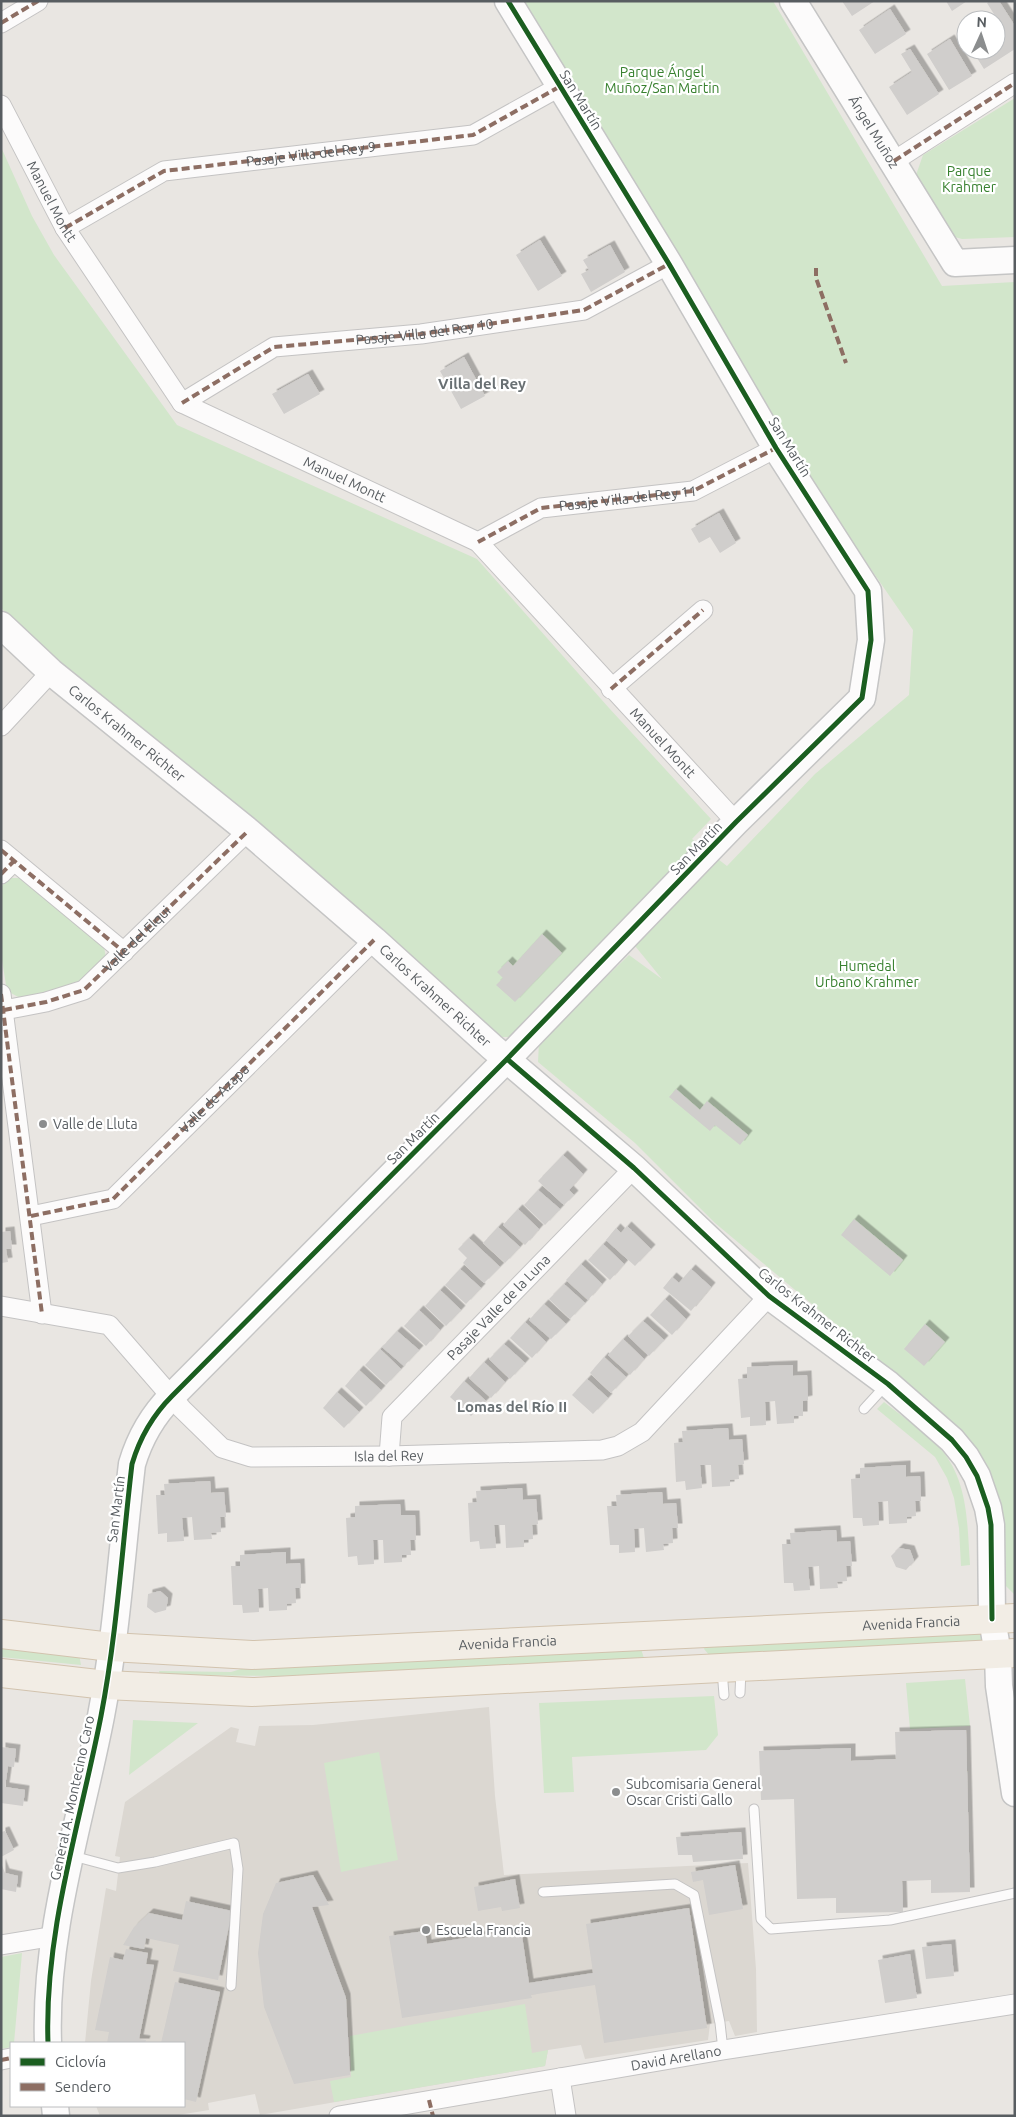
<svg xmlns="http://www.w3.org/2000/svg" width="1016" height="2117" viewBox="0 0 1016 2117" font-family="Ubuntu,sans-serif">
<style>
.education{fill:#dbd7d1}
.green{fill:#d2e6cb}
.building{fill:#d0cecc;filter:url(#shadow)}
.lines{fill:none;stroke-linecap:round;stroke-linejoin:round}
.lane-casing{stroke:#c4c3c3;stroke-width:11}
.street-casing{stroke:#c4c3c3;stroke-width:21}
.secondary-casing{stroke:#c5c5c5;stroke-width:29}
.primary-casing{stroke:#d2c3ae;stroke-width:30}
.lane{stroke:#fcfbfb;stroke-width:9}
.street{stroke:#fcfbfb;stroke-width:19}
.secondary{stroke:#fcfbfb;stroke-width:26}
.primary{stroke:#f2ede5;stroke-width:28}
.quiet{stroke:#8d6e63;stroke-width:4;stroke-dasharray:8 4;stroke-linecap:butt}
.cycleway-casing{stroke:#fff;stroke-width:8}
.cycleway{stroke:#1b5e20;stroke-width:5}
.poi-dot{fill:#8b8d8e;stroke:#fff;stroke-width:2}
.labels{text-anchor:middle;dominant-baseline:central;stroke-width:4.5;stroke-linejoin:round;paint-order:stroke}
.park-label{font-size:14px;fill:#38812f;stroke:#fff}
.street-label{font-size:14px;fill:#585d61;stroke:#fff}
.poi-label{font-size:14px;fill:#585d61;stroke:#fff;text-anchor:start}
.neighbourhood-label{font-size:15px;font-weight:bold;fill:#697073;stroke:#fff}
</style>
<defs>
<filter id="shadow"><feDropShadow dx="4.5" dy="-4.5" stdDeviation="0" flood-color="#0004"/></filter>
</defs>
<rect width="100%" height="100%" fill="#e9e6e2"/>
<path class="education" d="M 489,1707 L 495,1796 L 504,1875 L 748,1863 L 756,1969 L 757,2032 L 735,2036 L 729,2021 L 710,2024 L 708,2040 L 585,2059 L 581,2045 L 548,2050 L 545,2066 L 260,2115 L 255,2094 L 208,2103 L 209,2110 L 172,2116 L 100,2116 L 96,2106 L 184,2106 L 184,2043 L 85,2043 L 91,1981 L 106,1888 L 116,1891 L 120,1857 L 115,1856 L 125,1802 L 231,1727 L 239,1729 L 236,1742 L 255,1746 L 259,1726 L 313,1725 Z"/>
<path class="green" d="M 519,1 L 773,1 L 942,286 L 1015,282 L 1015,1595 L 1004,1584 L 997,1496 L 991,1476 L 977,1451 L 935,1407 L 715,1223 L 635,1143 L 538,1062 L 539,1042 L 629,955 L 662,979 L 622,930 L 511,1037 L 501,1037 L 57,661 L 1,608 L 1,147 L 32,216 L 54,255 L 177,425 L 477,559 L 609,708 L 711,819 L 692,839 L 727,866 L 815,774 L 909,695 L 913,630 L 855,546 L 828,503 L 826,504 L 804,469 L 806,467 L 731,352 Z
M 1015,98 L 1015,237 L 962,239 L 951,236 L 916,175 L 923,155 Z
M 7,878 L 23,878 L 104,946 L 106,959 L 78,987 L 24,1000 L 7,991 L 1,954 L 1,888 Z
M 884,1402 C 901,1416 926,1432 940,1448 C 969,1481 967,1525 970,1565 L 961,1566 L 959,1528 L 954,1498 L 947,1478 L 935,1457 L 877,1409 Z
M 982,1628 L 983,1642 L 710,1656 L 704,1649 L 707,1642 Z
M 1,1646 L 79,1654 L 81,1665 L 1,1657 Z
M 641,1649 L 645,1661 L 280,1676 L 160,1675 L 159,1671 L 231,1672 L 258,1664 Z
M 965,1679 L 970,1726 L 910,1729 L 906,1683 Z
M 714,1696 L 718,1735 L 706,1750 L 572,1757 L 574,1792 L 544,1793 L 539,1703 Z
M 133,1720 L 198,1723 L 129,1775 Z
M 379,1752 L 398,1860 L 341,1872 L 324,1763 Z
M 22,1953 L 14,2043 L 11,2043 L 11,2047 L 1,2049 L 1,1957 Z
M 525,2004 L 532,2053 L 548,2050 L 545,2066 L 334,2102 L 330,2081 L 351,2077 L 350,2036 Z"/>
<path class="building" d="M 842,1 L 875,1 L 852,16 Z
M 946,1 L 967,1 L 952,11 Z
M 990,1 L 999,1 L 1015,26 L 1015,49 L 984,69 L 972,50 L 996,50 L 997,19 L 987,3 Z
M 890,9 L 906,34 L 875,54 L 859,30 Z
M 950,39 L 972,76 L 949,90 L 927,54 Z
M 910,49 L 939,94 L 907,115 L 889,87 L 912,72 L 901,54 Z
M 540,240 L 562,276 L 538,291 L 516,255 Z
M 610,245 L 625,272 L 591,292 L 581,274 L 589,270 L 583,260 Z
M 464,357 L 485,396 L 461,409 L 440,371 Z
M 308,374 L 320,394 L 284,414 L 272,394 Z
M 719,513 L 736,543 L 720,553 L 710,537 L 699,543 L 691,529 Z
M 542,934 L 562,953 L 515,1002 L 496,985 L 503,978 L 497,972 L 508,961 L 513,966 Z
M 676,1089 L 700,1110 L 707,1101 L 748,1135 L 740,1145 L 715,1125 L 710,1131 L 669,1097 Z
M 563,1155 L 583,1174 L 569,1190 L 574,1195 L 564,1205 L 538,1181 Z
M 538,1190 L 560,1209 L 545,1225 L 524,1205 Z
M 518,1209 L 539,1229 L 525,1245 L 503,1225 Z
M 854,1219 L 903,1260 L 890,1276 L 841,1235 Z
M 627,1226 L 651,1249 L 635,1266 L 606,1240 L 616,1228 L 621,1233 Z
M 498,1227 L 520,1247 L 505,1263 L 483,1243 Z
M 10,1231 L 12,1249 L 6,1249 L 8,1262 L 1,1263 L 1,1232 Z
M 469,1238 L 500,1267 L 484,1283 L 463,1263 L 467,1258 L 458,1249 Z
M 603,1244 L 624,1264 L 610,1280 L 588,1260 Z
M 581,1264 L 602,1284 L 588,1300 L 566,1280 Z
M 460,1269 L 481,1288 L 466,1304 L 445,1285 Z
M 691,1269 L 711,1287 L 691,1311 L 663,1288 L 672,1277 L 679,1283 Z
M 564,1284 L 585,1303 L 570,1319 L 549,1299 Z
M 440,1290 L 461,1310 L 446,1326 L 425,1306 Z
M 665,1299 L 686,1319 L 672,1335 L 650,1315 Z
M 544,1304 L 566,1324 L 551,1339 L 529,1320 Z
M 419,1310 L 440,1330 L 426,1346 L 404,1326 Z
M 643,1321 L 664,1340 L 649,1356 L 628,1336 Z
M 525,1322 L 546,1342 L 532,1358 L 510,1338 Z
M 925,1324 L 945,1342 L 924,1366 L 904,1349 Z
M 397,1331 L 419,1350 L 404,1366 L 382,1347 Z
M 623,1339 L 644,1359 L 630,1375 L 608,1355 Z
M 504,1344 L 525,1363 L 510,1379 L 489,1359 Z
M 380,1349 L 401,1369 L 386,1385 L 365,1365 Z
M 604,1357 L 626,1377 L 611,1393 L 590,1373 Z
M 484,1362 L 505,1382 L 491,1398 L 469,1378 Z
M 793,1365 L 793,1376 L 807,1375 L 808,1400 L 803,1401 L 803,1416 L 794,1416 L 794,1423 L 777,1424 L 775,1401 L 765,1402 L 766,1425 L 750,1426 L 750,1417 L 741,1418 L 738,1379 L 747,1378 L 747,1367 Z
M 359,1370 L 381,1390 L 366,1406 L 345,1386 Z
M 587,1379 L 608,1398 L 593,1414 L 572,1395 Z
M 464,1381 L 486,1401 L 471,1416 L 450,1397 Z
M 337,1392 L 359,1412 L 344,1428 L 323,1408 Z
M 728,1428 L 729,1440 L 742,1439 L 744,1464 L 738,1465 L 739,1479 L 730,1480 L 730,1486 L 712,1487 L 711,1465 L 700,1465 L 702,1488 L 686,1490 L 685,1481 L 676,1482 L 674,1443 L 683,1442 L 682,1431 Z
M 906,1465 L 906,1477 L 920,1476 L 921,1501 L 915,1501 L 916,1516 L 907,1517 L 907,1523 L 889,1524 L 888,1501 L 878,1502 L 879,1525 L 863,1526 L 862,1518 L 853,1518 L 851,1479 L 860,1478 L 860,1468 Z
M 210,1481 L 211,1493 L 224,1492 L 226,1517 L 220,1517 L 221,1532 L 211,1533 L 212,1539 L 194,1540 L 192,1517 L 182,1518 L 184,1541 L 167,1542 L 167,1533 L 158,1534 L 156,1495 L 165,1495 L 164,1484 Z
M 522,1488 L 523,1500 L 536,1499 L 538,1524 L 532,1525 L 533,1539 L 524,1540 L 524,1547 L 506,1548 L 505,1525 L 494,1525 L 496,1548 L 480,1549 L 479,1541 L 470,1542 L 468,1503 L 477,1502 L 476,1491 Z
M 662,1492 L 663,1504 L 676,1503 L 678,1528 L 672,1528 L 673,1543 L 663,1544 L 664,1550 L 646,1552 L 644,1528 L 634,1529 L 635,1552 L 619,1553 L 619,1545 L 610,1545 L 607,1506 L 617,1506 L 616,1495 Z
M 400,1504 L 401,1515 L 415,1515 L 416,1540 L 410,1540 L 411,1555 L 402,1555 L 402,1562 L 384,1563 L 383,1540 L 373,1540 L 374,1564 L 358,1565 L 357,1556 L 348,1557 L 346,1518 L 355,1517 L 355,1506 Z
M 836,1530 L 837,1542 L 850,1541 L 852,1566 L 846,1566 L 847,1581 L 837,1582 L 838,1588 L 820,1589 L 819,1566 L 808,1567 L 810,1590 L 794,1591 L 793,1583 L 784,1583 L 782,1544 L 791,1544 L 790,1533 Z
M 899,1548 L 910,1550 L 914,1561 L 906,1570 L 896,1567 L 891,1556 Z
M 286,1552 L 286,1564 L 300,1563 L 301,1588 L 295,1588 L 296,1603 L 287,1604 L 287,1610 L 269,1611 L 268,1588 L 258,1589 L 259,1612 L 243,1613 L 242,1605 L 233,1605 L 231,1566 L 240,1566 L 240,1555 Z
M 160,1591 L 168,1598 L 166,1610 L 155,1613 L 147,1607 L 148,1594 Z
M 966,1730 L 970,1892 L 931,1893 L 931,1880 L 902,1881 L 903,1912 L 836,1913 L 836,1898 L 797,1899 L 794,1799 L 761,1800 L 759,1751 L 851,1748 L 851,1761 L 896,1759 L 895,1732 Z
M 1,1747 L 16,1749 L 14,1767 L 8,1766 L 5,1787 L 25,1790 L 23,1806 L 1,1803 Z
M 5,1831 L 14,1850 L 1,1857 L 1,1832 Z
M 741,1832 L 743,1859 L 693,1862 L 692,1855 L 678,1855 L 676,1837 Z
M 1,1863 L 5,1873 L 18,1876 L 16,1892 L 1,1889 Z
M 735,1865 L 743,1909 L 709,1915 L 703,1880 L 693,1882 L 691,1872 Z
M 313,1875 L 329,1905 L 312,1907 L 346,1998 L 350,2075 L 294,2084 L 264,2007 L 258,1953 L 263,1914 L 276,1883 Z
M 515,1879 L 520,1908 L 502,1911 L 501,1907 L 478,1911 L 474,1887 Z
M 186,1901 L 232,1911 L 218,1980 L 173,1971 L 179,1945 L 146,1938 L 144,1949 L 123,1945 L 134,1927 L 149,1913 L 182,1920 Z
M 689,1908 L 707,2028 L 604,2043 L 595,1985 L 531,1995 L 532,1998 L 402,2018 L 389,1936 L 425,1931 L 427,1944 L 521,1929 L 529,1983 L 593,1973 L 586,1924 Z
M 951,1944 L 954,1976 L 926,1979 L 922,1947 Z
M 126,1949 L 148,1953 L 146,1964 L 154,1965 L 139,2039 L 146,2040 L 145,2043 L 107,2043 L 109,2032 L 95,2030 L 110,1957 L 123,1960 Z
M 910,1954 L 917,1998 L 885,2003 L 878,1960 Z
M 175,1982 L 220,1992 L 196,2102 L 184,2099 L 184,2043 L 161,2043 Z"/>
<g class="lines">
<g class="lane-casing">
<path id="lane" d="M 864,1409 L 886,1385
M 722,1670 L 724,1695
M 740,1693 L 741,1670
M 754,1809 L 761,1919 L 771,1929 L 890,1920 L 1015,1893
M 73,1856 L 118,1868 L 155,1862 L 234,1843 L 238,1869 L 231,1986
M 543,1892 L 675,1884 L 694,1895 L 720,2023 L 723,2050"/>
</g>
<g class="street-casing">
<g id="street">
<path d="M 1,23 L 38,1"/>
<path id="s1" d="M 1,105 L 65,228 L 182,403 L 478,542 L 736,822"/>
<path d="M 894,161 L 1015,83"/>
<path id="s2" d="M 65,228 L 164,171 L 473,135 L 559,87"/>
<path id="s3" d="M 182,403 L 274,347 L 421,334 L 584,310 L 669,264"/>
<path d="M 478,542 L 541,508 L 693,491 L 776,448"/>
<path d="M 611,689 L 703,610"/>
<path d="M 1,726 L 51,672"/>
<path d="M 1,850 L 124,952"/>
<path d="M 1,874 L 14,861"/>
<path d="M 1,994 L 42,1314"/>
<path d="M 4,1010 L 46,1002 L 84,990 L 248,831"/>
<path d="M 31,1216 L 113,1199 L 374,940"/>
<path id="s4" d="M 1,1306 L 109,1325 L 182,1409 L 222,1448 L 251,1457 L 389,1456 L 602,1450 L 618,1446 L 642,1432 L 769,1296"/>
<path id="s5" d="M 389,1456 L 392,1417 L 634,1168"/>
<path d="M 1,1945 L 55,1936"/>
<path d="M 1,2060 L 11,2058"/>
<path d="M 560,2078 L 566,2116"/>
<path id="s6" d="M 339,2116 L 723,2050 L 1015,2004"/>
</g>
</g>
<g class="secondary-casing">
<g id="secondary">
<path id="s7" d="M 793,1 L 955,263 L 1015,260"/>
<path id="s8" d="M 1,625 L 51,672 L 248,831 L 374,940 L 492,1047 L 634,1168 L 769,1296 L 888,1384 L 952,1440 L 966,1457 L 977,1476 L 988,1508 L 991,1525 L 992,1619 L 998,1654 L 999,1686 L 1015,1793"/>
<path d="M 48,2043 C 44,1932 80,1824 101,1716 C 117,1633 122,1548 132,1464 C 140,1437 152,1416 172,1396 L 507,1059 L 736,822 L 862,698 L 871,640 L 868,591 L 776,448 L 669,264 L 508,1"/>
<path d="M 55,2106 L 56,2116"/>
</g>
</g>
<g class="primary-casing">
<g id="primary">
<path id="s9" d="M 1,1634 L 111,1647 L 252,1655 L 1015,1618"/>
<path d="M 1,1673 L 106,1685 L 252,1692 L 1015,1653"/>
</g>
</g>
<use href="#lane" class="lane"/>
<use href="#street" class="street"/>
<use href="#secondary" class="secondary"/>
<use href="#primary" class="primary"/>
<g class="quiet">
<path d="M 1,23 L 38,1"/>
<path d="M 894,161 L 1015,83"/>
<path d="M 65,228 L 164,171 L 473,135 L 559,87"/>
<path d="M 816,268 L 816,278 L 846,363"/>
<path d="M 182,403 L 274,347 L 421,334 L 584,310 L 669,264"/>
<path id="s10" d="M 478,542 L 541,508 L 693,491 L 776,448"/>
<path d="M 611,689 L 703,610"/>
<path d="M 1,850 L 124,952"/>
<path d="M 1,874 L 14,861"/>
<path d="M 1,994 L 42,1314"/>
<path id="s11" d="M 4,1010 L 46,1002 L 84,990 L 248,831"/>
<path id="s12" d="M 31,1216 L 113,1199 L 374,940"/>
<path d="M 1,2060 L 11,2058"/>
<path d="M 429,2100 L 433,2116"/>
</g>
<g class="cycleway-casing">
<path id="cycleway" d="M 507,1059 L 634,1168 L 769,1296 L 888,1384 L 952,1440 L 966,1457 L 977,1476 L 988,1508 L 991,1525 L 992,1619
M 48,2043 C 44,1932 80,1824 101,1716 C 117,1633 122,1548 132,1464 C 140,1437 152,1416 172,1396 L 507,1059 L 736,822 L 862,698 L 871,640 L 868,591 L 776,448 L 669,264 L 508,1"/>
</g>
<use href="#cycleway" class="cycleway"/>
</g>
<g class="poi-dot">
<circle cx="43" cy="1124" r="5"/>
<circle cx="616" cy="1792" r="5"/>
<circle cx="426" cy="1930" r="5"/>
</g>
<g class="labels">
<g class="park-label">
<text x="662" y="72">Parque Ángel<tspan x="662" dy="16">Muñoz/San Martin</tspan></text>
<text x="969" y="171">Parque<tspan x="969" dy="16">Krahmer</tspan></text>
<text x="867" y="966">Humedal<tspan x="867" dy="16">Urbano Krahmer</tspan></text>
</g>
<g class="street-label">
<text transform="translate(581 100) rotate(58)">San Martín</text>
<text stroke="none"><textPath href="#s7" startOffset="154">Ángel Muñoz</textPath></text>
<text stroke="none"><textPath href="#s2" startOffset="262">Pasaje Villa del Rey 9</textPath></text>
<text stroke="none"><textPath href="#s1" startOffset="109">Manuel Montt</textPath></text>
<text stroke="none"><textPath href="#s3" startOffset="259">Pasaje Villa del Rey 10</textPath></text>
<text transform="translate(790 447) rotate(58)">San Martín</text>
<text stroke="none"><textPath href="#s1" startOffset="529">Manuel Montt</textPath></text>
<text stroke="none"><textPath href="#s10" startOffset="159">Pasaje Villa del Rey 11</textPath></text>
<text stroke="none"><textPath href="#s8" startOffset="166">Carlos Krahmer Richter</textPath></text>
<text stroke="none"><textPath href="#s1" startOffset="949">Manuel Montt</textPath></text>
<text transform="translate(696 848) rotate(-46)">San Martín</text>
<text stroke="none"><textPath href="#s11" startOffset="156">Valle del Elqui</textPath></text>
<text stroke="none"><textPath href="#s8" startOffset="571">Carlos Krahmer Richter</textPath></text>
<text stroke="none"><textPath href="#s12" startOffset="226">Valle de Azapa</textPath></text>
<text transform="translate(413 1138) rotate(-45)">San Martín</text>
<text stroke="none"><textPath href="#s5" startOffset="192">Pasaje Valle de la Luna</textPath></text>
<text transform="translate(817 1315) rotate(38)">Carlos Krahmer Richter</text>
<text stroke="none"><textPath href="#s4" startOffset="445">Isla del Rey</textPath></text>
<text transform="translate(116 1509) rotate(-83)">San Martín</text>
<text stroke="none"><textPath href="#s9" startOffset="912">Avenida Francia</textPath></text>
<text stroke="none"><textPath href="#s9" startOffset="508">Avenida Francia</textPath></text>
<text transform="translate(72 1798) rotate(-78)">General A. Montecino Caro</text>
<text stroke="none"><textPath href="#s6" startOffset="342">David Arellano</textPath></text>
</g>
<g class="poi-label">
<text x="53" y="1124">Valle de Lluta</text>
<text x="626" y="1784">Subcomisaria General<tspan x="626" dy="16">Oscar Cristi Gallo</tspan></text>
<text x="436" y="1930">Escuela Francia</text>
</g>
<g class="neighbourhood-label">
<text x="482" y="383">Villa del Rey</text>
<text x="512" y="1406">Lomas del Río II</text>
</g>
</g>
<rect width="1016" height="2117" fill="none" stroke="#585d61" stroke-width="5"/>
<rect x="10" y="2042" width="175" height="65" fill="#ffffff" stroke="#bcbec0"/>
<rect x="20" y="2058" width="25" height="8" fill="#1b5e20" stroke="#bcbec0"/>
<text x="55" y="2067" font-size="15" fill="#585d61">Ciclovía</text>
<rect x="20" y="2083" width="25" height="8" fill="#8d6e63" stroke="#bcbec0"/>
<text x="55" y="2092" font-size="15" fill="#585d61">Sendero</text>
<g transform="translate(981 35) rotate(3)"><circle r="24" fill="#ffffff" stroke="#bcbec0"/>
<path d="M0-4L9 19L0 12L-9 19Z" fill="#8b8d8e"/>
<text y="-8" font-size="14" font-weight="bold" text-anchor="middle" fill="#585d61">N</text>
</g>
</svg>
